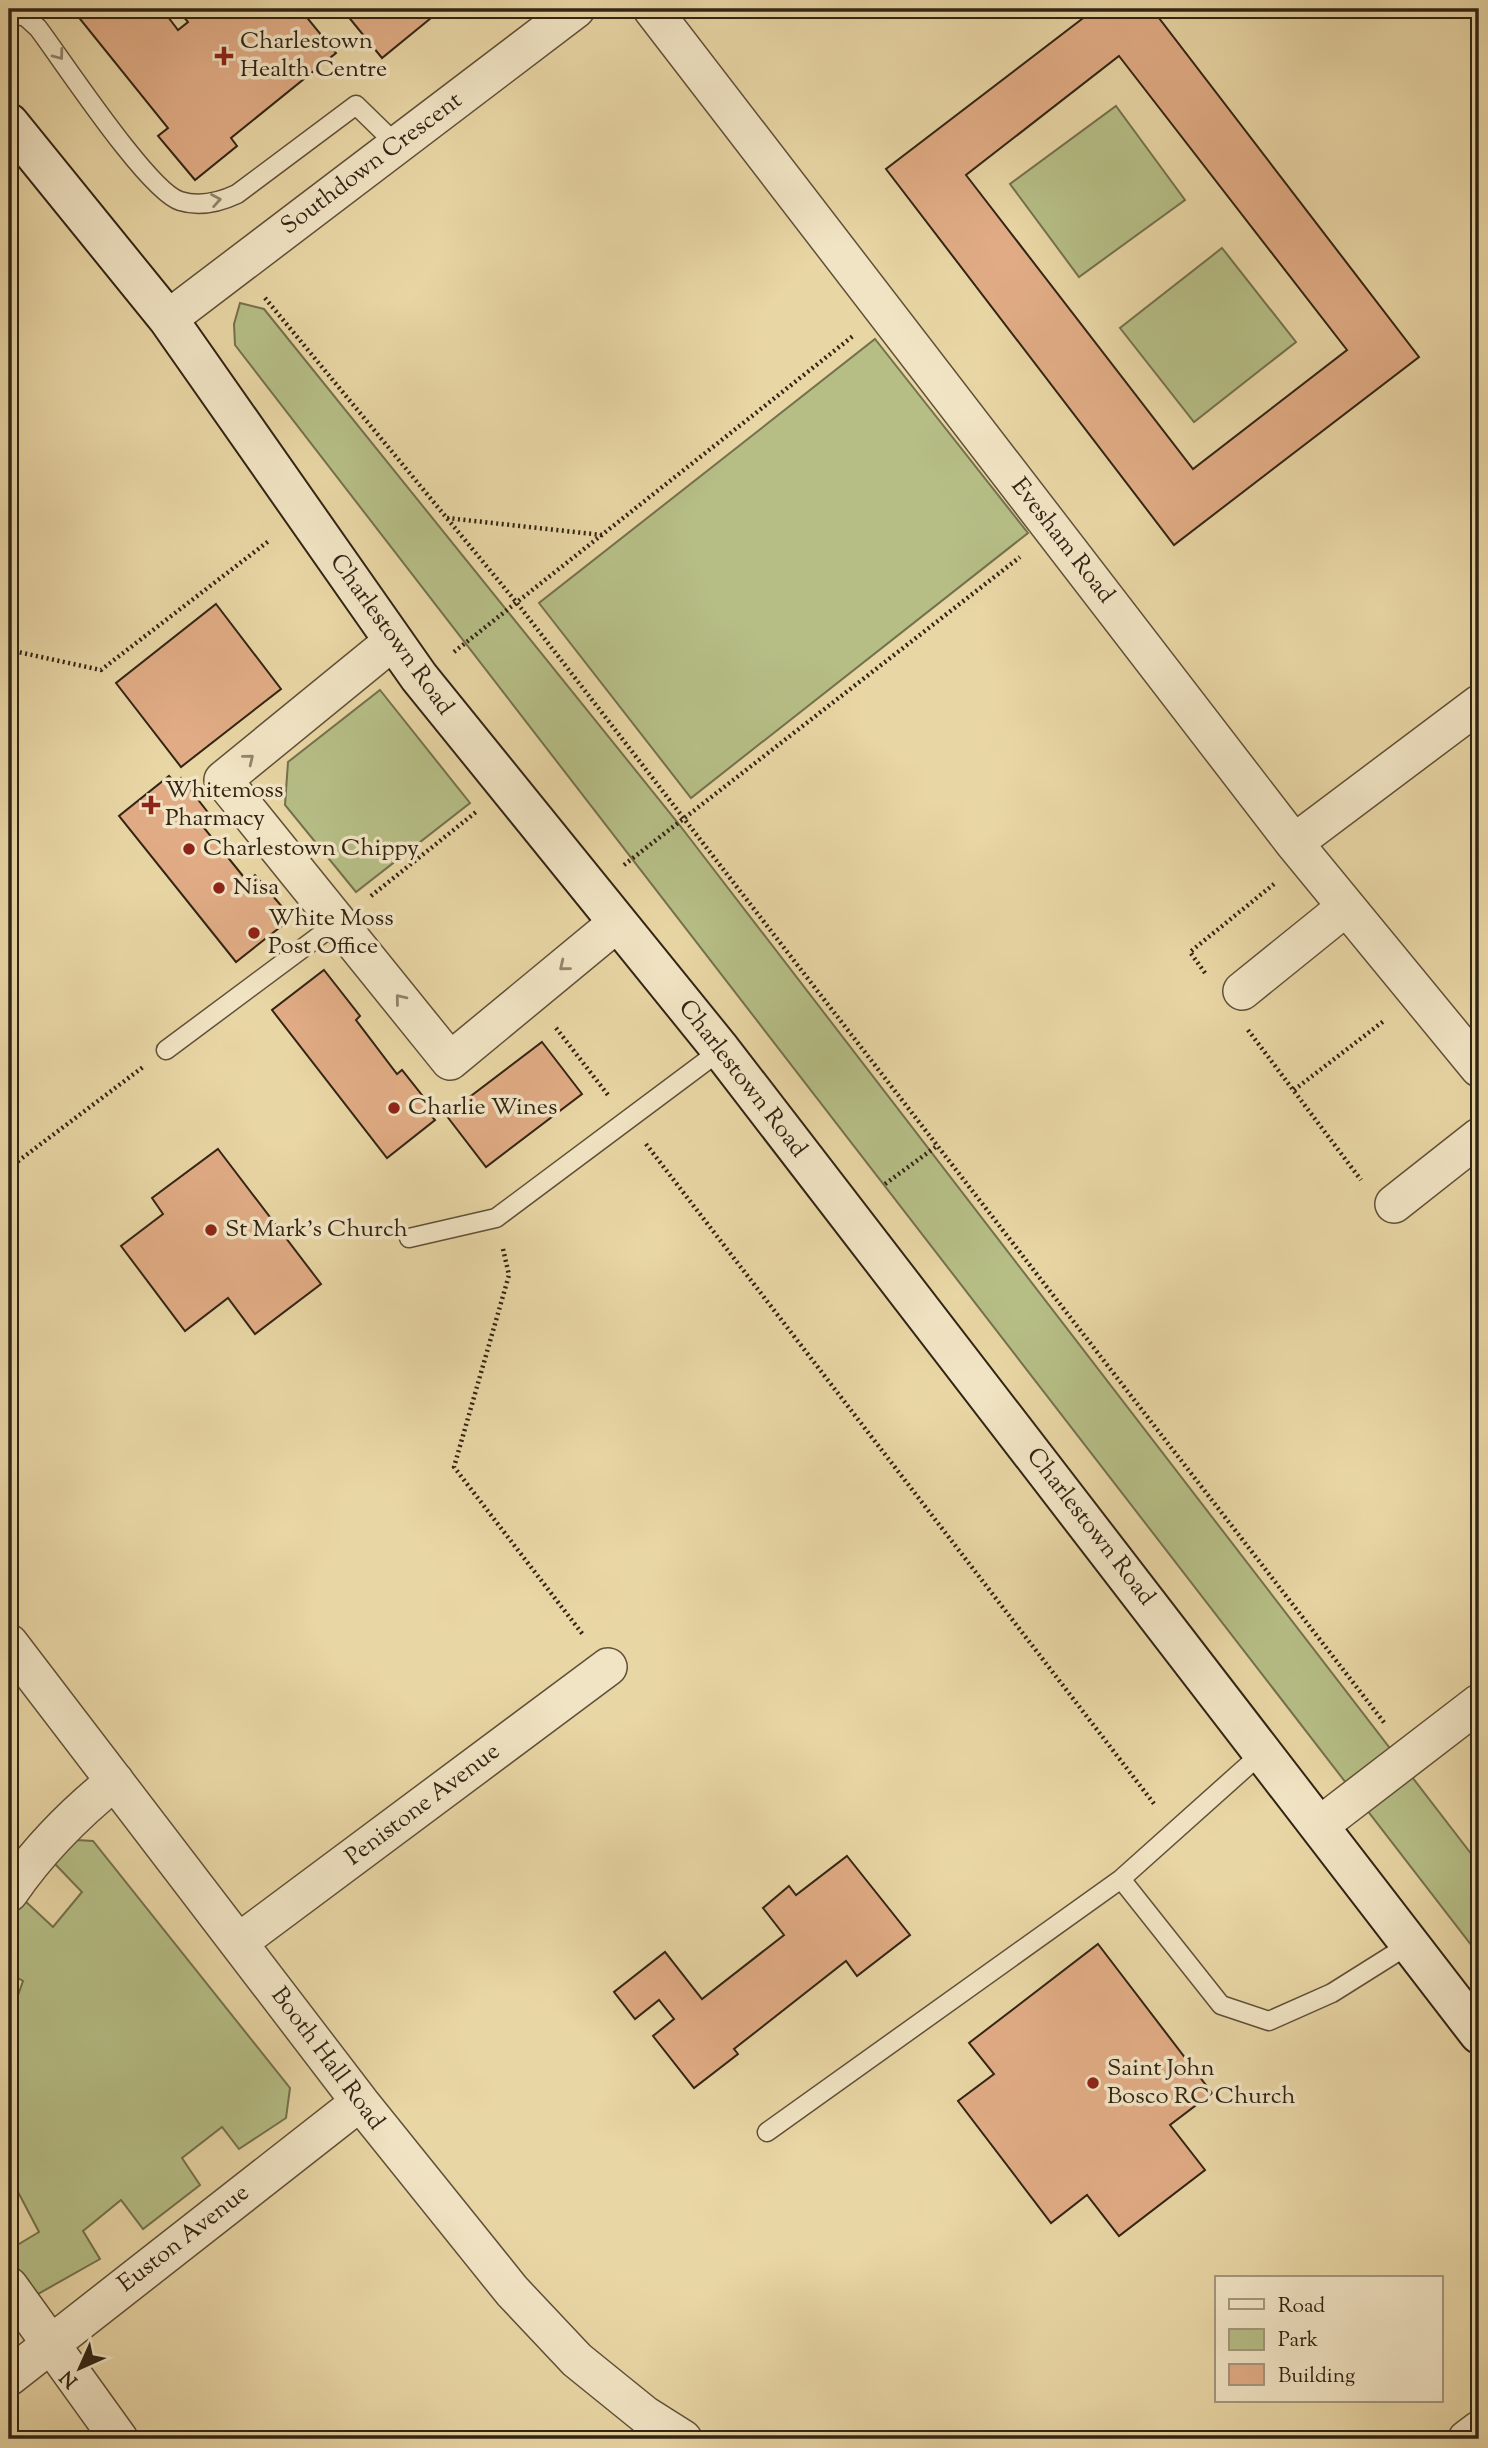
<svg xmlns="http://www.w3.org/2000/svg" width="1488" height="2448" viewBox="0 0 1488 2448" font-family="'Sorts Mill Goudy',serif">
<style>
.green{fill:#b6be86;stroke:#74714d;stroke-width:2}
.building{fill:#e1ac85;stroke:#322414;stroke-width:2;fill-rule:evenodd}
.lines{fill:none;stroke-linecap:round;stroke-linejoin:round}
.lane-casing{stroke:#605038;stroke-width:21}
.street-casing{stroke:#605038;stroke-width:40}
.secondary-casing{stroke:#322414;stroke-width:42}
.path{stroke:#322414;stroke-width:4.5;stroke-dasharray:2 3.5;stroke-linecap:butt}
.lane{stroke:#f1e4c4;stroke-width:18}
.street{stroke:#f1e4c4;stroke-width:37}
.secondary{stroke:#f1e4c4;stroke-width:38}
.oneway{stroke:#92846c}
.poi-dot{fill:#8f2418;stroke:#f1e4c4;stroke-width:2.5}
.labels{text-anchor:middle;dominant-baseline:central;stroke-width:7;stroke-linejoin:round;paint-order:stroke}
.poi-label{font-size:24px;fill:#322414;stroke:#f1e4c4;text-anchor:start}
.street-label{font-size:24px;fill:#322414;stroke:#f1e4c4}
</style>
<rect width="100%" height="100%" fill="#e9d6a5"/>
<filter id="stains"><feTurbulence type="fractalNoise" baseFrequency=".00286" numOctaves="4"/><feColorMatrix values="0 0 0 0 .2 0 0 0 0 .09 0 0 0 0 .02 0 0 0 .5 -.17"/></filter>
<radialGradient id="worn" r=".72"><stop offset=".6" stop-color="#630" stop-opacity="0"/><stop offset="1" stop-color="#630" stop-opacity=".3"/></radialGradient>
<path class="green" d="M 1116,106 L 1185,200 L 1079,277 L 1010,184 Z
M 1222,248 L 1296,342 L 1194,422 L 1120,328 Z
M 240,303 L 264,309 L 678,823 L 1479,1864 L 1479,1955 L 235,345 L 234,324 Z
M 875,339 L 1028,533 L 691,798 L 539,603 Z
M 380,690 L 470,803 L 356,892 L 285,805 L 288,762 Z
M 77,1840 L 93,1841 L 290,2088 L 286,2118 L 239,2149 L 222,2127 L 182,2158 L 200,2185 L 143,2229 L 121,2200 L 83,2231 L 100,2259 L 38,2294 L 9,2261 L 9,2250 L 39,2232 L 17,2190 L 9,2193 L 9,2021 L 23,1981 L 9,1973 L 9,1919 L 23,1899 L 53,1927 L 82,1892 L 54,1863 Z"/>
<path class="building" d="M 72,9 L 162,9 L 178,30 L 188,22 L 178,10 L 180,9 L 300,9 L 336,53 L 231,138 L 237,146 L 195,180 L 158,136 L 168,128 Z
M 342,9 L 442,9 L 382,58 Z
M 1095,9 L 1152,9 L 1419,357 L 1174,545 L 886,169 ZM 1119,56 L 1347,350 L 1193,469 L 966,175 Z
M 216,604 L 281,689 L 181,767 L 116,683 Z
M 169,776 L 175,783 L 181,778 L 210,815 L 200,823 L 247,881 L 255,875 L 284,909 L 277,916 L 284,924 L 236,962 L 119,816 Z
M 324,970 L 360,1016 L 356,1020 L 397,1074 L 402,1070 L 433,1109 L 428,1112 L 435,1120 L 387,1158 L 272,1010 Z
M 542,1042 L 582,1094 L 486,1167 L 446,1115 Z
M 218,1149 L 321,1284 L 255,1334 L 228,1298 L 185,1331 L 121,1246 L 163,1214 L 152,1198 Z
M 847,1856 L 910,1935 L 857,1976 L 846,1961 L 734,2049 L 738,2054 L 694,2088 L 653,2036 L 674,2019 L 659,2000 L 635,2019 L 614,1992 L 665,1952 L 702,1999 L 784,1935 L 763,1908 L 789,1886 L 796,1895 Z
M 1098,1944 L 1212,2093 L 1170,2125 L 1205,2170 L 1119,2236 L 1087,2195 L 1051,2223 L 958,2101 L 994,2074 L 969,2043 Z"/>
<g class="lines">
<g class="lane-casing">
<path id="lane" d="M 9,13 L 26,17 L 38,28 C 63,61 148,191 180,201 C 199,207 220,202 237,194 L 356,105 L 397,145
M 166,1050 L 338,922
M 409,1238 L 496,1218 L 721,1050
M 1121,1879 L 1221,2005 L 1269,2021 L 1332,1993 L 1410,1944
M 767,2132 L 1121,1879 L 1263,1752"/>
</g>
<g class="street-casing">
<path id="street" d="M 652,9 L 1294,843 L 1479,1068
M 168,319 L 576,9
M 392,642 L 223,780 L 450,1061 L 617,923
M 1294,843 L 1479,704
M 1242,991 L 1346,907
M 1394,1204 L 1479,1137
M 9,1643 L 360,2102 L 512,2291 L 577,2360 L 645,2415 L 683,2439
M 1319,1826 L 1479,1703
M 9,1893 C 39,1849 74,1814 115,1781
M 239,1942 L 608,1667
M 9,2286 L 119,2439
M 9,2377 L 360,2102
M 1467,2439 L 1479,2430"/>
</g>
<g class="secondary-casing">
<path id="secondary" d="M 9,123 L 168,319 L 419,677 L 721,1050 L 1479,2034"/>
</g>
<path class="path" d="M 265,298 L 517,603 L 1386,1725
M 447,518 L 602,535
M 9,650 L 101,670 L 270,540
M 454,652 L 853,336
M 624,865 L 1020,557
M 371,896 L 476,812
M 1205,973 L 1190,952 L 1274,884
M 556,1028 L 608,1095
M 1248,1030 L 1361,1180
M 1294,1090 L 1385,1020
M 646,1144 L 1155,1805
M 9,1168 L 143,1067
M 885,1184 L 937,1146
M 503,1249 L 509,1275 L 454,1467 L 584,1636"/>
<use href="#lane" class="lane"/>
<use href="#street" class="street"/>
<use href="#secondary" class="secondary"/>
</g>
<defs><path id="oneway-chevron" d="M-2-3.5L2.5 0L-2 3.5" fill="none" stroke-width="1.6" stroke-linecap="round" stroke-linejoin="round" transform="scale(1.75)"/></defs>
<g class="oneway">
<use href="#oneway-chevron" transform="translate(59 55) rotate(53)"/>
<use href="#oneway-chevron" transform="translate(216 200) rotate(-10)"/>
<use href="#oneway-chevron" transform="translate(249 759) rotate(-39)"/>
<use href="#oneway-chevron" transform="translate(564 966) rotate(141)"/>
<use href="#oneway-chevron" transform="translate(400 999) rotate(-129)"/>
</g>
<g class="poi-dot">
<path d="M220.5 45.5h7v7h7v7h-7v7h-7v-7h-7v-7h7z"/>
<path d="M147.5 794.5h7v7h7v7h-7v7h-7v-7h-7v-7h7z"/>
<circle cx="189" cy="849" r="7"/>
<circle cx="219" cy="888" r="7"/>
<circle cx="254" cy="933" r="7"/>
<circle cx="394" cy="1108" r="7"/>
<circle cx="211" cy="1230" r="7"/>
<circle cx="1093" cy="2083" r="7"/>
</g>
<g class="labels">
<g class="poi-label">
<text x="240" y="42">Charlestown<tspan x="240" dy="28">Health Centre</tspan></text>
<text x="165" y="791">Whitemoss<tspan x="165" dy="28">Pharmacy</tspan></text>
<text x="203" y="849">Charlestown Chippy</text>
<text x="233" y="888">Nisa</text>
<text x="268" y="919">White Moss<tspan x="268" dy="28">Post Office</tspan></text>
<text x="408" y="1108">Charlie Wines</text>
<text x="225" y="1230">St Mark's Church</text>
<text x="1107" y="2069">Saint John<tspan x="1107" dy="28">Bosco RC Church</tspan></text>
</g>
<g class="street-label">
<text transform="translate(372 164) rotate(-37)">Southdown Crescent</text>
<text transform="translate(1062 541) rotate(52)">Evesham Road</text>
<text transform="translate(391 635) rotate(54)">Charlestown Road</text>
<text transform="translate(742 1079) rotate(52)">Charlestown Road</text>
<text transform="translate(1090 1527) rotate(52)">Charlestown Road</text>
<text transform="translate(423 1805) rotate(-37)">Penistone Avenue</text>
<text transform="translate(327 2059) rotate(53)">Booth Hall Road</text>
<text transform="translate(184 2239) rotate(-38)">Euston Avenue</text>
</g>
</g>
<rect width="1488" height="2448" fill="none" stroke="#e9d6a5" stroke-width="35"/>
<rect x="10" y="10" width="1467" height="2427" fill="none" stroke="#322414" stroke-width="3.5"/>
<rect x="18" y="18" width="1453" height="2413" fill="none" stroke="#322414" stroke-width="2"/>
<rect x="1215" y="2276" width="228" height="126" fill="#f1e4c4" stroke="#a5977e" stroke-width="2"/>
<rect x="1229" y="2299" width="35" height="10" fill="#f1e4c4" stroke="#a5977e" stroke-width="2"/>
<text x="1278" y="2312" font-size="21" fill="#322414">Road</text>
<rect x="1229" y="2329" width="35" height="21" fill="#b6be86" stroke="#a5977e" stroke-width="2"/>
<text x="1278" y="2346" font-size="21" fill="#322414">Park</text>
<rect x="1229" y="2364" width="35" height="21" fill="#e1ac85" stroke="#a5977e" stroke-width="2"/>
<text x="1278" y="2382" font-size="21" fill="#322414">Building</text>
<g transform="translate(80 2368) rotate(225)" stroke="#f1e4c4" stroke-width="5" paint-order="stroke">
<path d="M0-5L12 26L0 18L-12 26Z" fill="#322414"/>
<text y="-10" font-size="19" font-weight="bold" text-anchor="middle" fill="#322414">N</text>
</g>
<rect width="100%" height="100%" filter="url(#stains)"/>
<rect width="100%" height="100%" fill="url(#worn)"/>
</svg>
